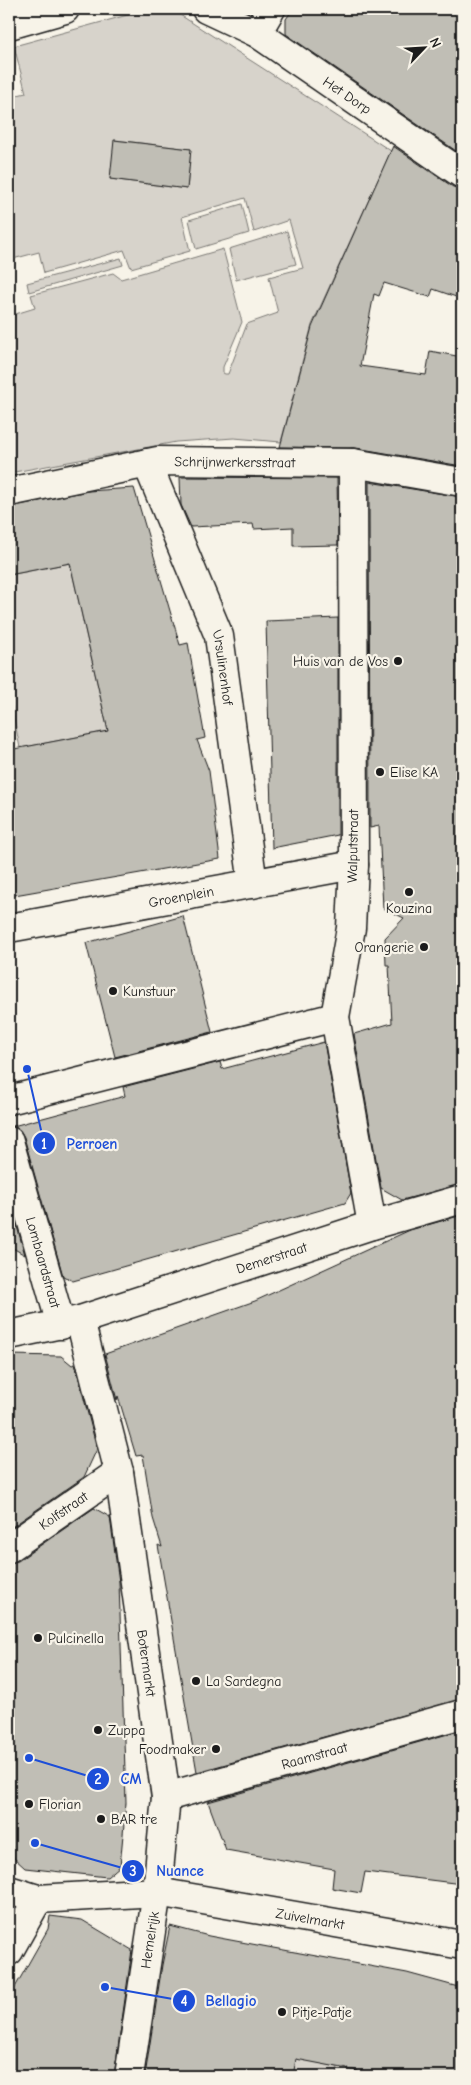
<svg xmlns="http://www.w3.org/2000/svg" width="471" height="2085" viewBox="0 0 471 2085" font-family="'Comic Neue',sans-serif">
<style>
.green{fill:#d7d3cb;stroke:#7a7874;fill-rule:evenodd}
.building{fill:#c0beb5;stroke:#1c1c1c}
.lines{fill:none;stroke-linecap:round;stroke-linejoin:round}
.minor-casing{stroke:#1c1c1c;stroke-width:31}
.minor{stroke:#f7f3e8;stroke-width:28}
.poi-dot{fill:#1c1c1c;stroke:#f7f3e8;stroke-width:2}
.labels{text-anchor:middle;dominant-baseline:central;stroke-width:4.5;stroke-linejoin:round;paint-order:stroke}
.street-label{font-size:14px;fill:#1c1c1c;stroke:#f7f3e8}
.poi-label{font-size:14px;fill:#1c1c1c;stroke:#f7f3e8;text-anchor:start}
.leader{fill:none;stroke:#1d4ed8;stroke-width:2}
.callout-dot{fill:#1d4ed8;stroke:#f7f3e8;stroke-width:2}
.mark-label{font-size:15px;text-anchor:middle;font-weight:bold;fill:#fff}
.callout-label{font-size:15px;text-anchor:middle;font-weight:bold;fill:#1d4ed8;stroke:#f7f3e8;stroke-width:4.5;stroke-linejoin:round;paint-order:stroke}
</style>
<rect width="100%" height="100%" fill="#f7f3e8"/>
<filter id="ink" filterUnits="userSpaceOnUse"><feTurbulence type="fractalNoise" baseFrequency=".02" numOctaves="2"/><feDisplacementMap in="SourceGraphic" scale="10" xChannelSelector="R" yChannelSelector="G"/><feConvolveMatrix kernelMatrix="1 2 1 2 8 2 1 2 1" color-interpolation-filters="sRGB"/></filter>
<g filter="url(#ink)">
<path class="green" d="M 135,13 L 177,13 L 391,151 L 312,325 L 281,442 L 234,438 L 176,442 L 9,473 L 9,316 L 35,308 L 31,295 L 113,273 L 121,279 L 223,249 L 242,322 L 223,367 L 223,373 L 225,374 L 228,374 L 247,324 L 278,313 L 269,277 L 303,268 L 289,220 L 254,232 L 245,198 L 182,217 L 190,251 L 131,268 L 124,250 L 44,273 L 39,252 L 9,260 L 9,97 L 26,93 L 14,46 ZM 115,140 L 191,149 L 187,189 L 110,179 Z
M 242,204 L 249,233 L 196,249 L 189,220 Z
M 287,231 L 296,264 L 236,280 L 229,249 Z
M 121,258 L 123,265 L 29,292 L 27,283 Z
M 70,563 L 108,731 L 20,748 L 9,693 L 9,575 Z
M 296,2058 L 338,2067 L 337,2076 L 293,2076 Z"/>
<path class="building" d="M 293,9 L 462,9 L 462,155 L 286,34 L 286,19 Z
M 114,140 L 191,149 L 187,189 L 110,179 Z
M 393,146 L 453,187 L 462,189 L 462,299 L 433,289 L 430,297 L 384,283 L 379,296 L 374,294 L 360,366 L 426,375 L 430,351 L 462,357 L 462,466 L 356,448 L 280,447 L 312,327 Z
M 180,477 L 337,478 L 338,545 L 293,546 L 293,527 L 254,529 L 253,524 L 191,527 L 181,505 Z
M 369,482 L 462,497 L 462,1184 L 402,1200 L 381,1188 L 354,1034 L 392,1023 L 389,965 L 386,965 L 385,938 L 404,918 L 383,908 L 379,826 L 370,828 Z
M 134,488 L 180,645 L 188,643 L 205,738 L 197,740 L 209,771 L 220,859 L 9,896 L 9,750 L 108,731 L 70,563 L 9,575 L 9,507 L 88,491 Z
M 338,618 L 338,835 L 272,848 L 266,621 Z
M 183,916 L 212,1032 L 115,1057 L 86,943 Z
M 324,1042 L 351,1193 L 345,1203 L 73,1281 L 63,1276 L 24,1137 L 20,1130 L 13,1126 L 125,1096 L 123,1087 L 220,1062 L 222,1069 Z
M 9,1198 L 25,1255 L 9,1246 Z
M 462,1215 L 462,1699 L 197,1772 L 158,1545 L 162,1547 L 153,1518 L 143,1455 L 136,1456 L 118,1396 L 117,1400 L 105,1354 L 255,1301 L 410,1230 Z
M 9,1355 L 61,1356 L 72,1365 L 75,1364 L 97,1449 L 84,1477 L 9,1529 Z
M 94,1508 L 110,1517 L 119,1582 L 126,1803 L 120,1866 L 107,1877 L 25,1868 L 14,1858 L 9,1832 L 9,1563 L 18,1561 Z
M 462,1730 L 462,1884 L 365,1872 L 361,1893 L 332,1888 L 334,1869 L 226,1850 L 208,1802 Z
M 50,1916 L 82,1920 L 132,1950 L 114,2076 L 9,2076 L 9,1998 L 48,1929 Z
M 170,1926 L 209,1936 L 407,1973 L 462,1988 L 462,2076 L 357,2076 L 358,2071 L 296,2059 L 293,2076 L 145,2076 L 162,1965 Z"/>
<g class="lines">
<g class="minor-casing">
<g id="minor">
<path id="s1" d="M 206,9 L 257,33 L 462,174"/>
<path d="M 9,25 L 65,9"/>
<path d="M 257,33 L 271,9"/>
<path id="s2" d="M 147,463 L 219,636 L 253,884"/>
<path d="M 353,463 L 354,865 L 351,928 L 335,1017 L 372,1225"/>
<path id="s3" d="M 9,492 L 158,461 L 353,463 L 462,482"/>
<path id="s4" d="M 9,928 L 354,865"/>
<path d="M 9,1100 L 335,1017"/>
<path id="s5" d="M 9,1141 L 61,1325"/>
<path id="s6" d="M 80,1320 L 119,1472 L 166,1797 L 157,1892 L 129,2076"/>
<path id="s7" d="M 9,1335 L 80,1320 L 372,1225 L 462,1199"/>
<path id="s8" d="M 9,1548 L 119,1472"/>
<path id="s9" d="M 166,1797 L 462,1714"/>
<path id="s10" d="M 9,1890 L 38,1899 L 157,1892 L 462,1945"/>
<path d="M 9,1951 L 38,1899"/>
</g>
</g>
<use href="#minor" class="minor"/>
</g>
</g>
<g class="poi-dot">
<circle cx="398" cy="661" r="5"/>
<circle cx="380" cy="772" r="5"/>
<circle cx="409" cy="892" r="5"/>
<circle cx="424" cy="947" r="5"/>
<circle cx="113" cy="991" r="5"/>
<circle cx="38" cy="1638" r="5"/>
<circle cx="196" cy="1681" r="5"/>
<circle cx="98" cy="1730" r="5"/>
<circle cx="216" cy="1749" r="5"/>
<circle cx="29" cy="1804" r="5"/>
<circle cx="101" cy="1819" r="5"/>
<circle cx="282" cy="2012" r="5"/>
</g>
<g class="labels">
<g class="street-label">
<text stroke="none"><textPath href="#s1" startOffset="166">Het Dorp</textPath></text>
<text stroke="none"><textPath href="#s3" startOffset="229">Schrijnwerkersstraat</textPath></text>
<text stroke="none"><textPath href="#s2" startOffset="219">Ursulinenhof</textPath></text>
<text transform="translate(353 846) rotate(-89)">Walputstraat</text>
<text stroke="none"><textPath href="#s4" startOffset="175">Groenplein</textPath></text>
<text stroke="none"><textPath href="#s7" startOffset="274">Demerstraat</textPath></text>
<text stroke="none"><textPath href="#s5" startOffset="126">Lombaardstraat</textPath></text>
<text stroke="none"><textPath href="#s8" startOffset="66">Kolfstraat</textPath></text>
<text stroke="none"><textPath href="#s6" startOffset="350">Botermarkt</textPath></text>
<text stroke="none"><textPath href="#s9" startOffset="154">Raamstraat</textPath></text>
<text stroke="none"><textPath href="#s10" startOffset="305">Zuivelmarkt</textPath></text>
<text transform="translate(150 1940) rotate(-81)">Hemelrijk</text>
</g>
<g class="poi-label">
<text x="388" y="661" text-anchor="end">Huis van de Vos</text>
<text x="390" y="772">Elise KA</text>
<text x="409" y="908" text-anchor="middle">Kouzina</text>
<text x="414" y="947" text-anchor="end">Orangerie</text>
<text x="123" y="991">Kunstuur</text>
<text x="48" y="1638">Pulcinella</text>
<text x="206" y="1681">La Sardegna</text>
<text x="108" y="1730">Zuppa</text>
<text x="206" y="1749" text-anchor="end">Foodmaker</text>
<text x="39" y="1804">Florian</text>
<text x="111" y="1819">BAR tre</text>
<text x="292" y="2012">Pitje-Patje</text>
</g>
</g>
<path class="leader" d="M27 1069L44 1143M29 1758L98 1779M35 1843L133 1871M105 1987L184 2001"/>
<g class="callout-dot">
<circle cx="27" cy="1069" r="5"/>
<circle cx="29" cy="1758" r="5"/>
<circle cx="35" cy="1843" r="5"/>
<circle cx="105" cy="1987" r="5"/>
<circle cx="44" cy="1143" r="12"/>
<circle cx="98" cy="1779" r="12"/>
<circle cx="133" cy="1871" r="12"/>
<circle cx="184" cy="2001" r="12"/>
</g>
<g class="mark-label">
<text x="44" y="1149">1</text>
<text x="98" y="1784">2</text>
<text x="133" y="1876">3</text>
<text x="184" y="2006">4</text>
</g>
<g class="callout-label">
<text x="92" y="1149">Perroen</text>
<text x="131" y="1784">CM</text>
<text x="180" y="1876">Nuance</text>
<text x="231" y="2006">Bellagio</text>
</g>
<rect width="471" height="2085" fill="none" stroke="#f7f3e8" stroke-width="30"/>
<rect x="15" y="15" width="441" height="2055" fill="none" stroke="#1c1c1c" stroke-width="2" filter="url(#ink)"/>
<g transform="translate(424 48) rotate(65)" stroke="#f7f3e8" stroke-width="4" paint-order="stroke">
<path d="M0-4L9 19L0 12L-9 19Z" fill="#1c1c1c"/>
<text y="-8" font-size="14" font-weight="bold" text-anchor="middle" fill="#1c1c1c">N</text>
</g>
</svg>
